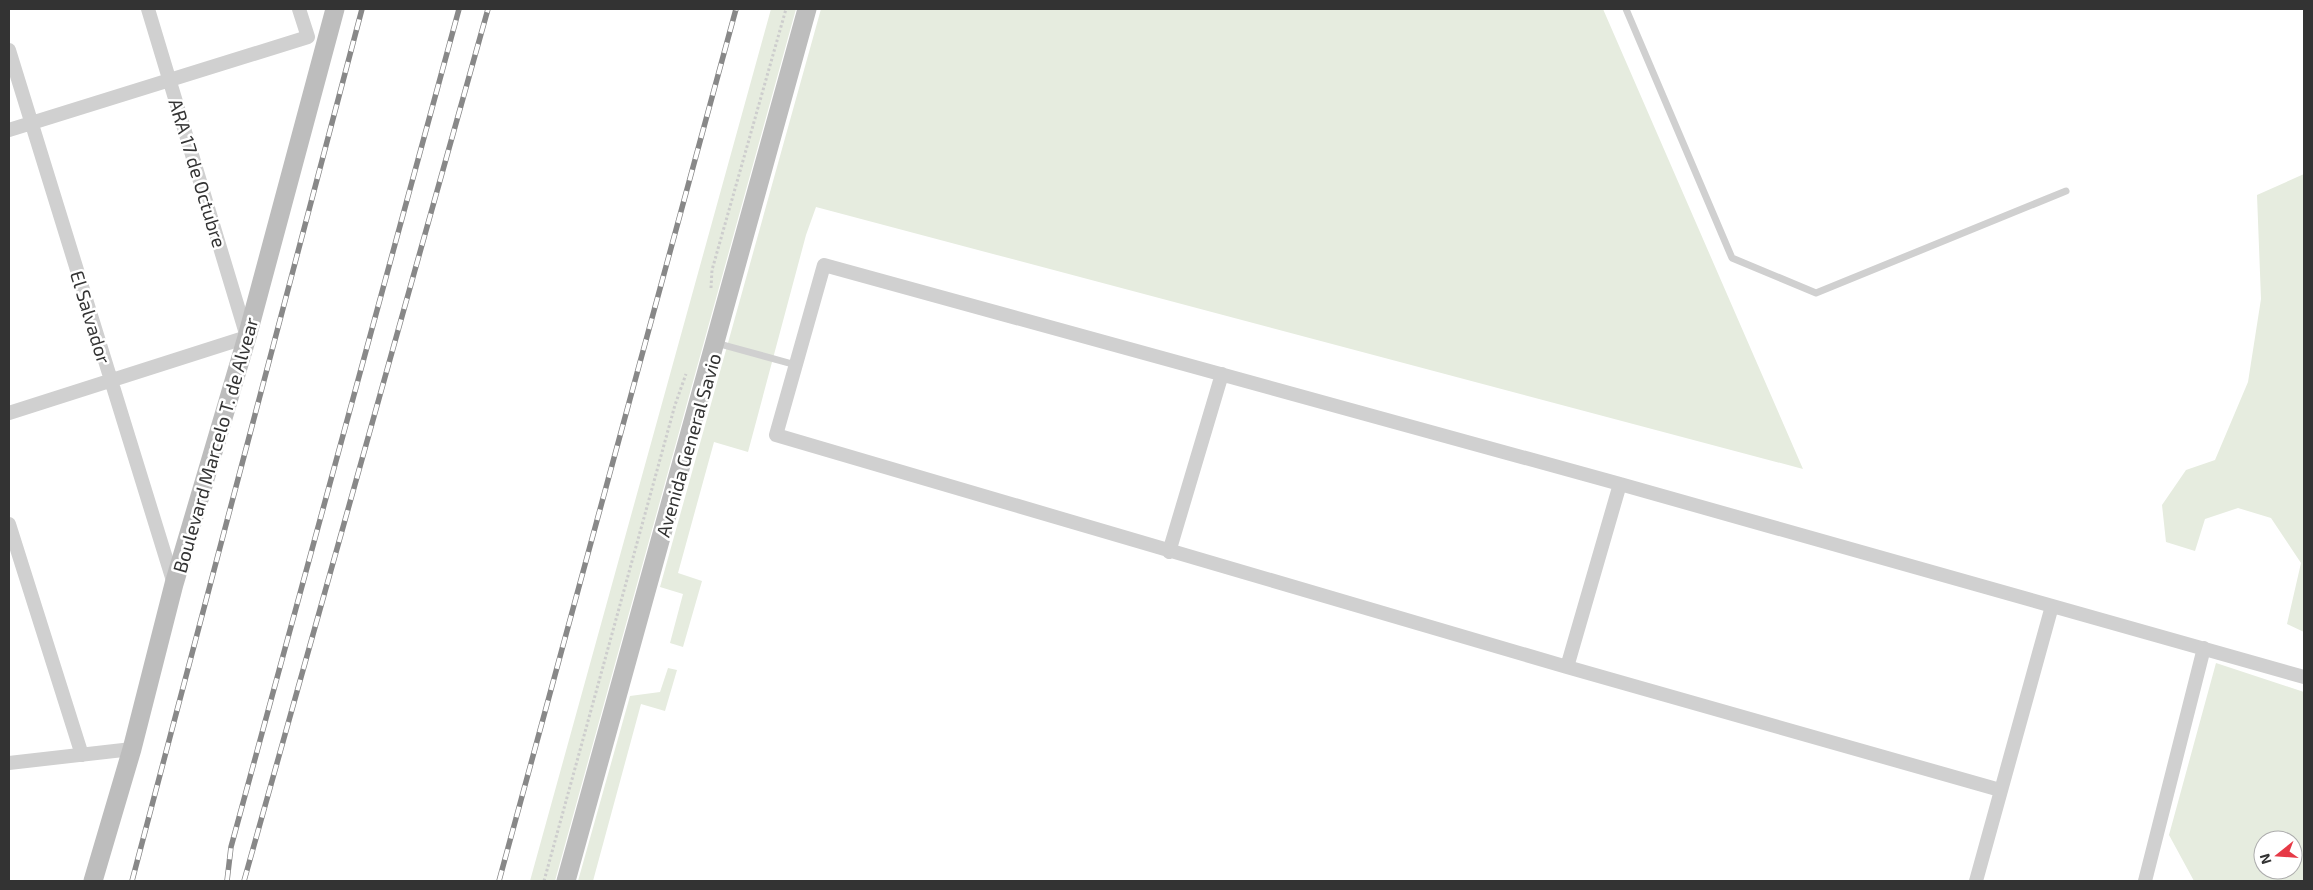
<svg xmlns="http://www.w3.org/2000/svg" width="2313" height="890" viewBox="0 0 2313 890" font-family="'Exo 2',sans-serif">
<style>
.green{fill:#e6ecdf;fill-rule:evenodd}
.lines{fill:none;stroke-linecap:round;stroke-linejoin:round}
.path{stroke:#cdcdcd;stroke-width:3;stroke-dasharray:2.5 2.5;stroke-linecap:butt}
.service{stroke:#d0d0d0;stroke-width:7}
.minor{stroke:#d0d0d0;stroke-width:14}
.secondary{stroke:#bdbdbd;stroke-width:19}
.rail-casing{stroke:#888;stroke-width:5.5}
.rail{stroke:#fff;stroke-width:4;stroke-dasharray:11;stroke-linecap:butt}
.labels{text-anchor:middle;dominant-baseline:central;stroke-width:5;stroke-linejoin:round;paint-order:stroke}
.street-label{font-size:19px;fill:#333;stroke:#fff}
</style>
<rect width="100%" height="100%" fill="#fff"/>
<path class="green" d="M 771,9 L 796,9 L 555,881 L 530,881 Z
M 821,9 L 1603,9 L 1803,469 L 816,207 L 806,235 L 748,452 L 714,442 L 678,573 L 702,581 L 683,647 L 670,643 L 683,594 L 660,587 Z
M 2304,174 L 2304,632 L 2287,624 L 2301,563 L 2271,518 L 2238,508 L 2205,519 L 2195,551 L 2166,542 L 2162,505 L 2186,470 L 2215,460 L 2248,382 L 2261,299 L 2257,195 Z
M 2216,663 L 2304,692 L 2304,881 L 2194,881 L 2169,835 ZM 2263,840 L 2293,840 L 2293,870 L 2263,870 Z
M 668,668 L 677,670 L 665,711 L 641,704 L 593,881 L 578,881 L 630,696 L 660,692 Z"/>
<g class="lines">
<path class="path" d="M 711,288 L 712,270 L 786,9
M 544,881 L 675,405 L 686,374"/>
<path class="service" d="M 1626,9 L 1732,258 L 1816,293 L 2066,191
M 716,343 L 796,365"/>
<path class="minor" d="M 299,9 L 308,37
M 9,50 L 174,584
M 9,130 L 308,37
M 9,413 L 247,337 L 148,9
M 9,524 L 82,755
M 1169,552 L 1222,374
M 1567,667 L 1620,484
M 9,763 L 132,749
M 2000,790 L 1567,667 L 776,435 L 824,265 L 1620,484 L 2304,677
M 1976,881 L 2052,606
M 2145,881 L 2204,648"/>
<path class="secondary" d="M 93,881 L 132,749 L 174,584 L 247,337 L 335,9
M 566,881 L 807,9"/>
<g class="rail-casing">
<path id="rail" d="M 132,881 L 362,9
M 227,881 L 231,847 L 459,9
M 244,881 L 488,9
M 499,881 L 736,9"/>
</g>
<use href="#rail" class="rail"/>
</g>
<g class="labels">
<g class="street-label">
<text transform="translate(198 173) rotate(73)">ARA 17 de Octubre</text>
<text transform="translate(91 317) rotate(73)">El Salvador</text>
<text transform="translate(215 445) rotate(-74)">Boulevard Marcelo T. de Alvear</text>
<text transform="translate(688 445) rotate(-74)">Avenida General Savio</text>
</g>
</g>
<rect width="2313" height="890" fill="none" stroke="#333333" stroke-width="20"/>
<g transform="translate(2278 855) rotate(253)"><circle r="24" fill="#ffffff" stroke="#adadad"/>
<path d="M0-4L9 19L0 12L-9 19Z" fill="#e63946"/>
<text y="-8" font-size="14" font-weight="bold" text-anchor="middle" fill="#333333">N</text>
</g>
</svg>
